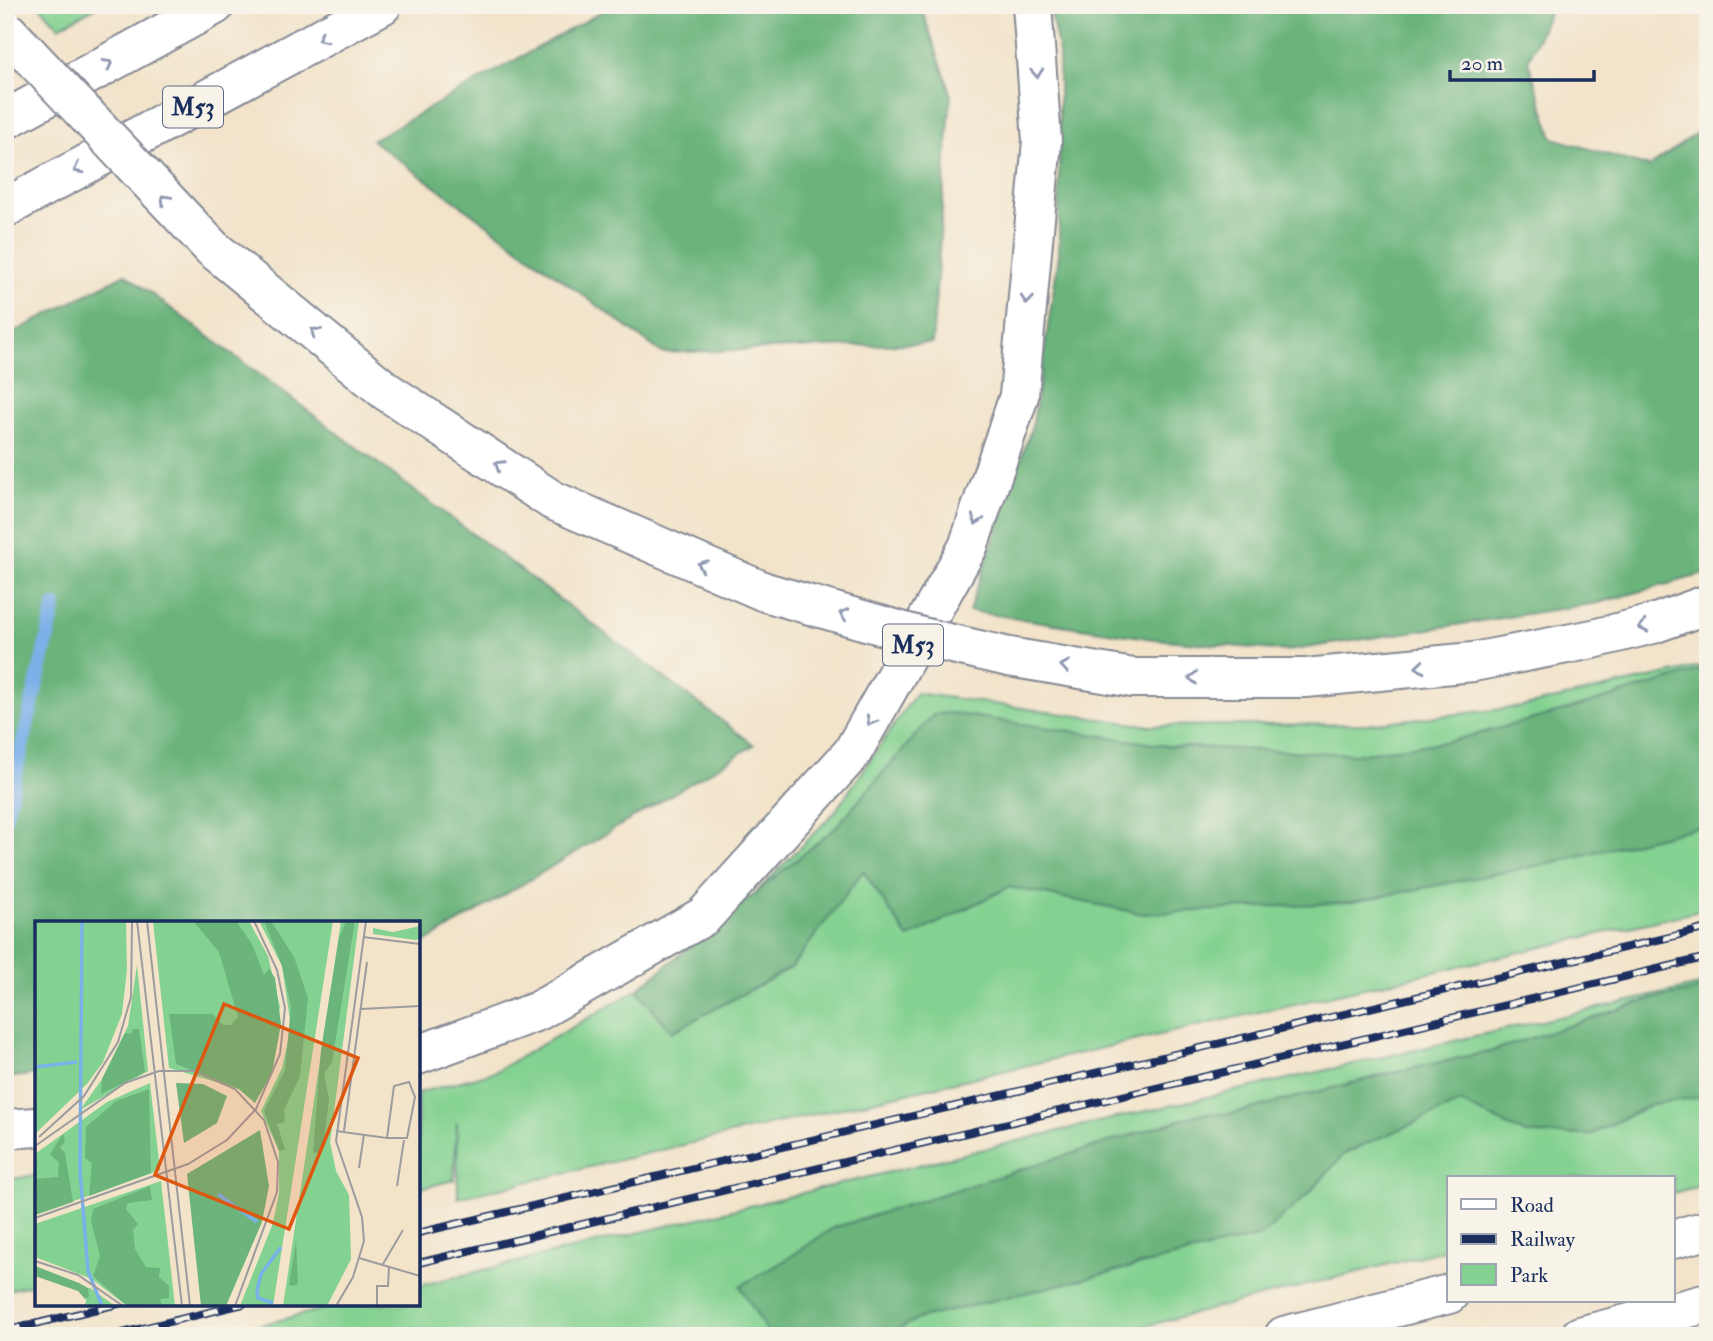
<svg xmlns="http://www.w3.org/2000/svg" width="1713" height="1341" viewBox="0 0 1713 1341" font-family="'IM FELL Double Pica',serif">
<style>
.green{fill:#84d291;stroke:#508078;stroke-width:2}
.forest{fill:#6bb47b;stroke:#43726c;stroke-width:2}
.lines{fill:none;stroke-linecap:round;stroke-linejoin:round}
.stream{stroke:#7bb0e9;stroke-width:14}
.minor-casing{stroke:#868994;stroke-width:42}
.motorway-casing{stroke:#868994;stroke-width:42}
.minor{stroke:#fff;stroke-width:38}
.motorway{stroke:#fff;stroke-width:38}
.rail-casing{stroke:#1b2f5e;stroke-width:8}
.rail{stroke:#f7f3e8;stroke-width:5;stroke-dasharray:16;stroke-linecap:butt}
.motorway-bridge-casing{stroke:#868994;stroke-width:42;stroke-linecap:butt}
.motorway-bridge{stroke:#fff;stroke-width:38}
.oneway{stroke:#8d97ae}
.labels{text-anchor:middle;dominant-baseline:central;stroke-width:5;stroke-linejoin:round;paint-order:stroke}
.shield{fill:#f7f3e8;stroke:#5d6a87;stroke-width:2}
.shield-label{font-size:24px;font-weight:bold;fill:#1b2f5e}
.inset-river{fill:none;stroke:#7bb0e9;stroke-width:3.5}
.inset-road{fill:none;stroke:#9c9b9e;stroke-width:2}
.view{fill:#de5710;fill-opacity:0.15;stroke:#de5710;stroke-width:3.5}
.inset-edge{fill:none;stroke:#1b2f5e;stroke-width:3.5}
</style>
<rect width="100%" height="100%" fill="#f7f3e8"/>
<filter id="ink" filterUnits="userSpaceOnUse"><feTurbulence type="fractalNoise" baseFrequency=".0143" numOctaves="2"/><feDisplacementMap in="SourceGraphic" scale="14" xChannelSelector="R" yChannelSelector="G"/><feConvolveMatrix kernelMatrix="1 2 1 2 8 2 1 2 1" color-interpolation-filters="sRGB"/></filter>
<filter id="wash" filterUnits="userSpaceOnUse"><feTurbulence type="fractalNoise" baseFrequency=".00686" numOctaves="4" result="noise"/><feDisplacementMap in="SourceGraphic" scale="28" xChannelSelector="R" yChannelSelector="G"/><feGaussianBlur stdDeviation="1.57" result="paint"/><feColorMatrix in="noise" values="0 0 0 0 0 0 0 0 0 0 0 0 0 0 0 0 0 1.4 0 .05"/><feComposite in="paint" operator="in"/></filter>
<g filter="url(#wash)">
<rect width="100%" height="100%" fill="#f2e3c9"/>
<path class="green" d="M 39,5 L 100,5 L 59,27 Z
M 1708,665 L 1708,909 L 798,1118 L 458,1198 L 457,1122 L 454,1180 L 418,1189 L 418,1093 L 494,1072 L 637,990 L 756,892 L 834,813 L 916,693 L 1150,726 L 1367,724 L 1521,707 Z
M 1708,983 L 1708,1184 L 1673,1193 L 1673,1178 L 1449,1178 L 1449,1249 L 1106,1336 L 217,1336 L 343,1304 L 418,1304 L 418,1286 L 1063,1130 Z
M 37,1175 L 37,1283 L 5,1291 L 5,1180 Z"/>
<path class="forest" d="M 614,5 L 920,5 L 951,93 L 932,343 L 662,353 L 372,140 Z
M 1049,5 L 1552,5 L 1528,61 L 1553,138 L 1649,167 L 1708,125 L 1708,573 L 1598,603 L 1286,651 L 1154,639 L 969,611 L 1033,423 L 1059,255 L 1059,53 Z
M 125,274 L 754,745 L 418,947 L 418,923 L 37,923 L 37,1074 L 5,1078 L 5,337 Z
M 1708,668 L 1708,825 L 1541,865 L 1352,902 L 1144,914 L 1009,887 L 908,938 L 863,871 L 791,968 L 672,1032 L 637,990 L 835,828 L 934,714 L 951,713 L 1167,746 L 1357,754 L 1451,741 L 1560,712 Z
M 1708,988 L 1708,1096 L 1652,1104 L 1590,1135 L 1526,1134 L 1460,1103 L 1345,1153 L 1308,1194 L 1261,1236 L 917,1319 L 886,1336 L 770,1336 L 740,1286 L 784,1261 L 833,1228 L 1202,1113 L 1231,1114 L 1387,1074 L 1491,1051 L 1651,999 Z"/>
<g class="lines">
<path class="stream" d="M 5,819 L 55,606"/>
</g>
</g>
<g filter="url(#ink)">
<g class="lines">
<g class="minor-casing">
<path id="minor" d="M 1673,1239 L 1708,1230
M 1284,1336 L 1449,1294
M 1580,1336 L 1708,1303"/>
</g>
<g class="motorway-casing">
<path id="motorway" d="M 5,120 L 215,5
M 5,208 L 382,5
M 212,248 L 386,391 L 552,500 L 765,592
M 1133,678 L 1306,678 L 1473,662 L 1593,639 L 1653,624 L 1708,604
M 418,1055 L 538,1011 L 704,916 L 852,753 L 968,547 L 1019,396 L 1042,141 L 1032,5
M 5,1129 L 37,1127"/>
</g>
<use href="#minor" class="minor"/>
<use href="#motorway" class="motorway"/>
<g class="rail-casing">
<path id="rail" d="M 418,1233 L 1708,928
M 418,1263 L 1708,957
M 5,1331 L 118,1304
M 110,1336 L 243,1304"/>
</g>
<use href="#rail" class="rail"/>
<g class="motorway-bridge-casing">
<path id="motorway-bridge" d="M 5,29 L 212,248
M 765,592 L 922,637 L 1009,657 L 1133,678"/>
</g>
<use href="#motorway-bridge" class="motorway-bridge"/>
</g>
<defs><path id="oneway-chevron" d="M-2-3.5L2.5 0L-2 3.5" fill="none" stroke-width="1.6" stroke-linecap="round" stroke-linejoin="round" transform="scale(1.75)"/></defs>
<g class="oneway">
<use href="#oneway-chevron" transform="translate(322 38) rotate(152)"/>
<use href="#oneway-chevron" transform="translate(108 64) rotate(-29)"/>
<use href="#oneway-chevron" transform="translate(1037 73) rotate(86)"/>
<use href="#oneway-chevron" transform="translate(78 169) rotate(152)"/>
<use href="#oneway-chevron" transform="translate(165 199) rotate(-133)"/>
<use href="#oneway-chevron" transform="translate(1027 300) rotate(95)"/>
<use href="#oneway-chevron" transform="translate(315 332) rotate(-141)"/>
<use href="#oneway-chevron" transform="translate(499 465) rotate(-147)"/>
<use href="#oneway-chevron" transform="translate(977 520) rotate(108)"/>
<use href="#oneway-chevron" transform="translate(702 565) rotate(-157)"/>
<use href="#oneway-chevron" transform="translate(844 614) rotate(-164)"/>
<use href="#oneway-chevron" transform="translate(1643 627) rotate(166)"/>
<use href="#oneway-chevron" transform="translate(1065 666) rotate(-170)"/>
<use href="#oneway-chevron" transform="translate(1420 667) rotate(175)"/>
<use href="#oneway-chevron" transform="translate(1193 678) rotate(180)"/>
<use href="#oneway-chevron" transform="translate(871 721) rotate(119)"/>
</g>
</g>
<g class="labels">
<g class="shield">
<rect x="163" y="86.5" width="60" height="41" rx="5"/>
<rect x="883" y="624.5" width="60" height="41" rx="5"/>
</g>
<g class="shield-label">
<text x="193" y="107">M53</text>
<text x="913" y="645">M53</text>
</g>
</g>
<g transform="translate(35 921)">
<rect width="385" height="385" fill="#f2e3c9"/>
<path d="M 0,0 L 46,0 L 45,89 L 48,0 L 91,0 L 92,48 L 87,93 L 68,141 L 52,163 L 0,213 ZM 118,0 L 214,0 L 233,35 L 245,86 L 220,182 L 204,168 L 134,147 ZM 224,0 L 298,0 L 238,385 L 205,385 L 238,302 L 244,272 L 244,230 L 226,190 L 247,147 L 256,106 L 247,45 ZM 306,0 L 324,0 L 295,221 L 301,250 L 314,274 L 316,338 L 292,385 L 248,385 ZM 385,5 L 385,18 L 380,19 L 338,13 L 338,7 L 358,11 ZM 102,44 L 113,150 L 45,189 L 67,158 L 93,105 ZM 115,162 L 125,249 L 0,294 L 0,233 L 72,181 ZM 126,260 L 140,385 L 92,385 L 57,358 L 0,336 L 0,303 ZM 53,367 L 55,367 L 80,385 L 50,385 Z" fill="#84d291"/>
<path d="M 158,0 L 201,0 L 217,23 L 229,54 L 234,48 L 240,57 L 246,103 L 237,152 L 220,182 L 204,168 L 141,143 L 134,93 L 177,93 L 188,104 L 196,104 L 203,96 L 184,31 ZM 229,0 L 236,0 L 259,36 L 273,77 L 265,155 L 249,189 L 250,201 L 242,203 L 250,228 L 244,230 L 229,190 L 250,149 L 256,86 L 247,45 ZM 311,0 L 319,0 L 319,6 L 297,141 L 289,153 L 294,178 L 288,230 L 278,232 L 286,129 L 304,17 ZM 98,108 L 104,108 L 110,151 L 66,173 L 67,158 L 90,112 L 96,113 ZM 141,162 L 168,163 L 192,175 L 182,202 L 149,222 ZM 114,168 L 116,252 L 54,275 L 57,242 L 50,237 L 51,206 L 81,180 ZM 225,209 L 234,265 L 227,301 L 191,385 L 166,385 L 152,253 ZM 28,213 L 30,221 L 25,226 L 30,232 L 38,281 L 0,294 L 0,258 L 23,256 L 24,242 L 15,233 ZM 115,265 L 117,279 L 93,282 L 91,288 L 103,303 L 98,309 L 100,328 L 111,346 L 125,347 L 124,356 L 134,365 L 134,377 L 125,378 L 127,385 L 92,385 L 58,355 L 65,335 L 56,300 L 58,288 ZM 261,319 L 263,363 L 258,365 L 254,364 ZM 0,345 L 44,362 L 53,367 L 54,376 L 50,378 L 43,370 L 0,355 Z" fill="#6bb47b"/>
<path class="inset-river" d="M 47,0 L 45,249 L 53,350 L 67,385M 0,146 L 42,141M 183,273 L 222,301M 238,382 L 223,377 L 222,370 L 226,353 L 246,326"/>
<path class="inset-road" d="M 102,0 L 147,385M 112,0 L 155,385M 328,16 L 385,23M 326,88 L 385,85M 301,210 L 352,217 L 372,217 L 380,176 L 374,161 L 359,165 L 352,217M 309,210 L 332,41M 4,216 L 49,175 L 83,121 L 96,76 L 97,1M 0,225 L 90,162 L 124,150 L 159,150 L 200,168 L 229,199 L 243,241 L 242,271 L 200,385M 324,247 L 329,213M 362,265 L 369,219M 0,297 L 153,243 L 192,219 L 221,188 L 245,133 L 250,87 L 242,49 L 219,0M 324,337 L 385,355M 0,340 L 43,354 L 88,385M 348,343 L 368,309M 301,385 L 318,356 L 329,320 L 327,296 L 301,220 L 331,0M 342,385 L 342,365 L 353,365 L 354,345"/>
<path class="view" d="M 189,83 L 323,137 L 254,308 L 120,254 Z"/>
<rect width="385" height="385" class="inset-edge"/>
</g>
<rect width="1713" height="1341" fill="none" stroke="#f7f3e8" stroke-width="28"/>
<rect x="1447" y="1176" width="228" height="126" fill="#f7f3e8" stroke="#9fa5b1" stroke-width="2"/>
<rect x="1461" y="1199" width="35" height="10" fill="#ffffff" stroke="#9fa5b1" stroke-width="2"/>
<text x="1510" y="1212" font-size="21" fill="#1b2f5e">Road</text>
<rect x="1461" y="1234" width="35" height="10" fill="#1b2f5e" stroke="#9fa5b1" stroke-width="2"/>
<text x="1510" y="1246" font-size="21" fill="#1b2f5e">Railway</text>
<rect x="1461" y="1264" width="35" height="21" fill="#84d291" stroke="#9fa5b1" stroke-width="2"/>
<text x="1510" y="1282" font-size="21" fill="#1b2f5e">Park</text>
<path d="M1450 70v10h144v-10" fill="none" stroke="#1b2f5e" stroke-width="3.5"/>
<text x="1461" y="70" font-size="21" fill="#1b2f5e" stroke="#f7f3e8" stroke-width="5" paint-order="stroke">20 m</text>
</svg>
